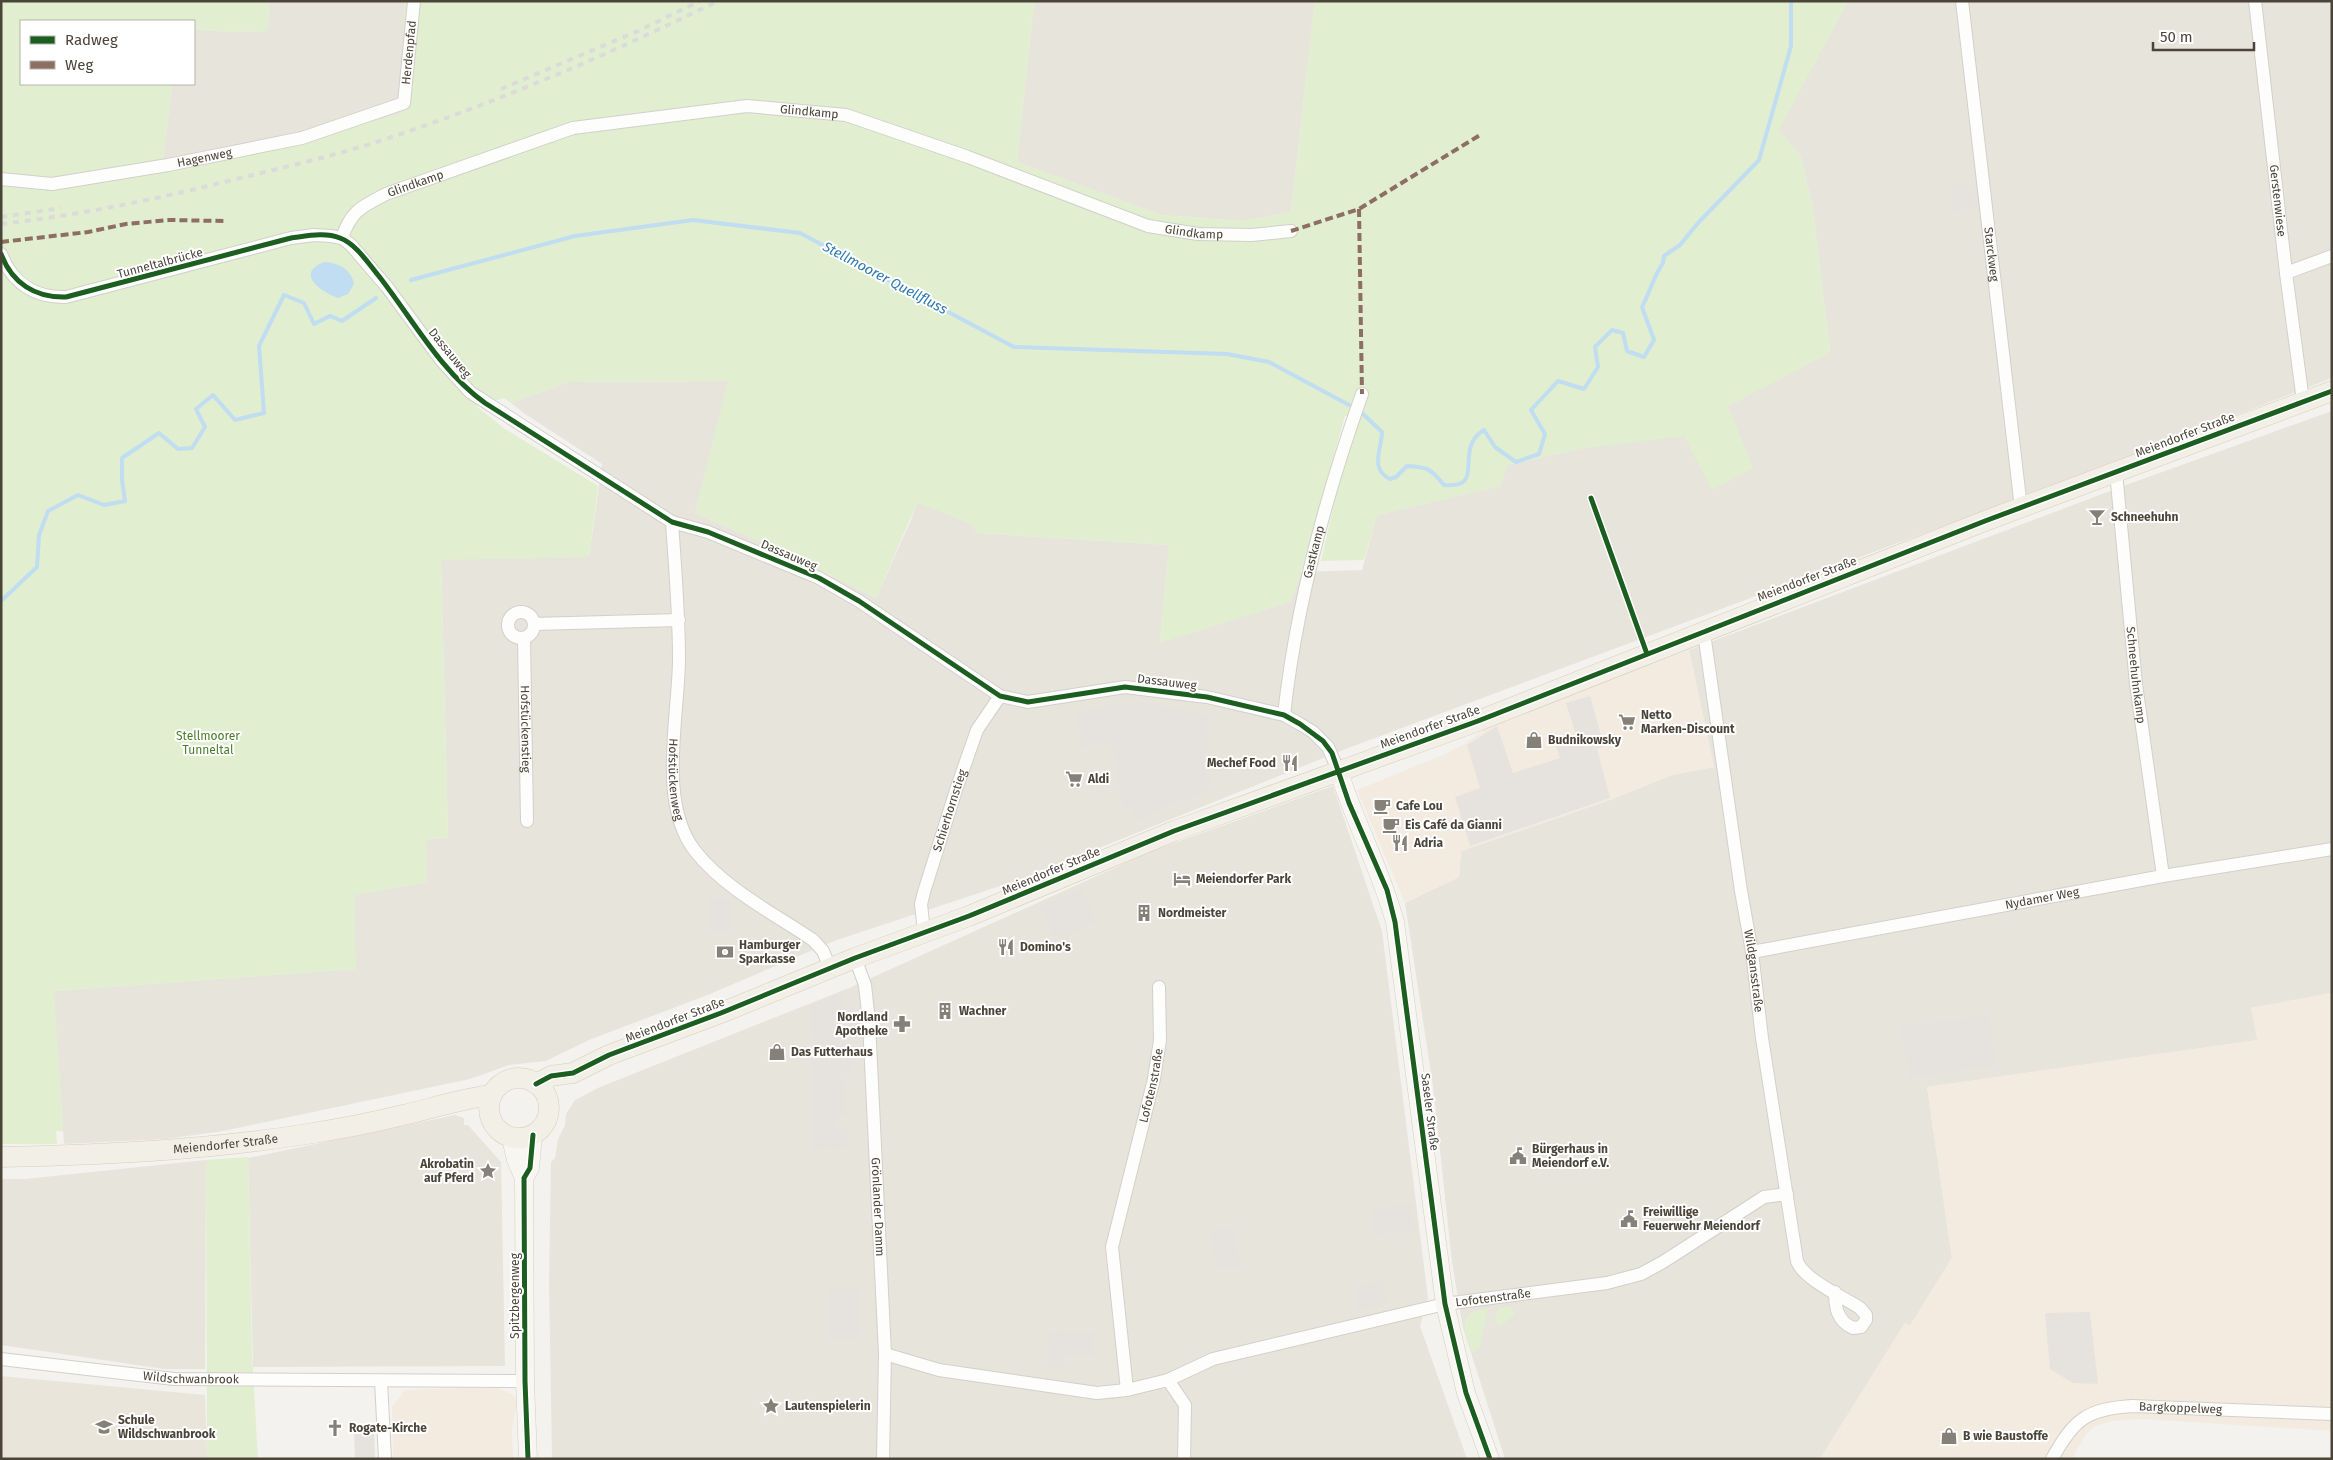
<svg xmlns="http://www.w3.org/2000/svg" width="2333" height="1460" viewBox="0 0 2333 1460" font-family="'Fira Sans',sans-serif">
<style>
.residential{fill:#e7e4dc}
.commercial{fill:#f3ebdf}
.education{fill:#eae5da}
.green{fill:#e1eecf}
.parking{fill:#e6e3df}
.water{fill:#c0ddf1}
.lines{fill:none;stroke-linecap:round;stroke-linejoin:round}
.stream{stroke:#c0ddf1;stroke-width:4}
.street-casing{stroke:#d2d0cb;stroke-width:14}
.secondary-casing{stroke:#d3cfc5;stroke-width:19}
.primary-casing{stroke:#d6cebb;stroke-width:21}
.street{stroke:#fdfdfc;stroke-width:12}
.secondary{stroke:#f7f6f1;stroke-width:18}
.primary{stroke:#f2efe6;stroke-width:20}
.rail{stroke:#dbdbda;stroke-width:4;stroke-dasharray:6 6;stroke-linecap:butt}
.quiet{stroke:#8d6e63;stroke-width:4;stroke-dasharray:8 4;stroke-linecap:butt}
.cycleway-casing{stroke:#fff;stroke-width:8}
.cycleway{stroke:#1b5e20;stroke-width:5}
.labels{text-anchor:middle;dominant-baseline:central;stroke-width:4;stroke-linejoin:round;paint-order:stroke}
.street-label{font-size:12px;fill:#4b4439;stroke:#fff}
.poi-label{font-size:12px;font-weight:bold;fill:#4b4439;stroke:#fff;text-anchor:start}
.park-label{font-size:12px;fill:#4a7f2a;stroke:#fff}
.water-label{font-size:14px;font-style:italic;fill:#2e7ab2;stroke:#fff}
</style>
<rect width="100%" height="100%" fill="#f4f2ee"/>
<path class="residential" d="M 269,1 L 405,1 L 401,114 L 268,151 L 165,173 L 163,158 L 172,84 L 194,84 L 194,29 L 233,32 L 268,31 Z
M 1034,1 L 1315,1 L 1291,212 L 1241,221 L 1161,215 L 1017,162 Z
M 1848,1 L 2332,1 L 2332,378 L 2083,474 L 1351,747 L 1024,878 L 834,941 L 710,994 L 589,1040 L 546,1061 L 509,1065 L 470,1079 L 223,1131 L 166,1139 L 64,1144 L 53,991 L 355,969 L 354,895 L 427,882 L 425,839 L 448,838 L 441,559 L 589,557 L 602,464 L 525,414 L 511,403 L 568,382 L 729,381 L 695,513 L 777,549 L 876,598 L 911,520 L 917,502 L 970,523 L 978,533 L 1169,545 L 1160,642 L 1290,602 L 1301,572 L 1362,570 L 1377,515 L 1500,486 L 1507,465 L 1578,449 L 1728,406 L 1830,352 L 1812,203 L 1800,155 L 1778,130 Z
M 2332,411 L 2332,993 L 2251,1008 L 2258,1040 L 1927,1087 L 1952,1258 L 1910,1326 L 1905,1323 L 1820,1459 L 1505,1459 L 1463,1328 L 1452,1262 L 1433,1086 L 1405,903 L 1459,877 L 1461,851 L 1610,800 L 1672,775 L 1714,767 L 1689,650 L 2126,485 Z
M 1333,786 L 1382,931 L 1428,1298 L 1420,1326 L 1467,1459 L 552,1459 L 549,1282 L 551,1162 L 555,1158 L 558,1139 L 565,1125 L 566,1114 L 575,1100 L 600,1087 L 849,988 L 1152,851 Z
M 455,1115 L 464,1118 L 464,1125 L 468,1125 L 501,1162 L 505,1366 L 253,1367 L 248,1158 Z
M 206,1160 L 205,1369 L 164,1369 L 1,1345 L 1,1179 L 25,1179 Z"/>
<path class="commercial" d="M 1689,650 L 1714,767 L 1672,775 L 1610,800 L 1461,851 L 1459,877 L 1405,903 L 1357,790 L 1443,755 L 1464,744 L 1495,722 Z
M 2332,993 L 2332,1431 L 2142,1419 L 2113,1421 L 2096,1426 L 2085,1436 L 2072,1459 L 1820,1459 L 1905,1323 L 1910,1325 L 1952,1258 L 1927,1087 L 2257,1040 L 2251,1008 Z
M 495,1387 L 512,1394 L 517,1401 L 512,1430 L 513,1459 L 393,1459 L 392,1407 L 405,1390 Z"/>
<path class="education" d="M 1,1376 L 205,1395 L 207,1459 L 1,1459 Z"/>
<path class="green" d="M 1,1 L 269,1 L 268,31 L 233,32 L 194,29 L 194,21 L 21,21 L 21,84 L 172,84 L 163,158 L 165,172 L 268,151 L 400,114 L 405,1 L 1034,1 L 1017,162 L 1161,215 L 1241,221 L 1291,212 L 1315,1 L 1848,1 L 1779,130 L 1800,155 L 1812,203 L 1830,353 L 1728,406 L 1753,468 L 1712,490 L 1684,436 L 1578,449 L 1507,465 L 1501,486 L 1377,515 L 1364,560 L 1321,561 L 1344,461 L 1359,416 L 1345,416 L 1301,572 L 1290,602 L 1160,643 L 1169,545 L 977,533 L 970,523 L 917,503 L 876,598 L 777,549 L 695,513 L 728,381 L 568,382 L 511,403 L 504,398 L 476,406 L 505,429 L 598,486 L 589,557 L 441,560 L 448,838 L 426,839 L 427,882 L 354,895 L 356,969 L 54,991 L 63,1131 L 56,1131 L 57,1144 L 1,1144 Z
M 248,1157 L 252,1354 L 258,1459 L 207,1459 L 206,1160 Z
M 1510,1306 L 1515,1314 L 1499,1327 L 1494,1321 L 1499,1308 Z
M 1488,1309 L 1480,1347 L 1471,1353 C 1465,1329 1455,1311 1488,1309 Z"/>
<path class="parking" d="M 1953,184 L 1973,187 L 1978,207 L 1952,212 Z
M 1590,696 L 1604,746 L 1597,749 L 1610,798 L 1470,846 L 1455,797 L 1480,788 L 1467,745 L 1497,726 L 1513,773 L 1560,758 L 1556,746 L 1577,738 L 1566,703 Z
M 1149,703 L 1210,716 L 1205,772 L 1210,774 L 1209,790 L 1136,820 L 1133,808 L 1123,810 L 1112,743 L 1082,747 L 1077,712 L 1117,704 Z
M 1082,888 L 1096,922 L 1054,940 L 1039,906 Z
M 709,898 L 731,898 L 732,930 L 710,931 Z
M 844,992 L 843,1007 L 852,1006 L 853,1074 L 811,1074 L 810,1006 Z
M 1990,1015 L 1996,1066 L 1908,1077 L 1901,1026 Z
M 811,1076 L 846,1076 L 846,1117 L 837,1117 L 837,1129 L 847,1129 L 847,1149 L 812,1150 Z
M 1412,1204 L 1415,1231 L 1375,1235 L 1372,1208 Z
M 1234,1229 L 1241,1268 L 1218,1270 L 1209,1230 Z
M 1381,1280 L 1387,1305 L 1357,1311 L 1354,1287 Z
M 829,1288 L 861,1288 L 861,1340 L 829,1340 Z
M 2090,1312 L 2098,1384 L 2073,1383 L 2050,1369 L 2045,1313 Z
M 1059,1330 L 1094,1333 L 1095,1356 L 1066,1356 L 1065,1368 L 1049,1366 L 1047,1361 L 1048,1334 Z
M 354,1431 L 374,1431 L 375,1459 L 355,1459 Z"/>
<path class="water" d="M 324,262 C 339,263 351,269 354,284 L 348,294 L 338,298 C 322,292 294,274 324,262 Z"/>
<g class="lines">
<path class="stream" d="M 411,280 L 575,236 L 693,220 L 800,233 L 1014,347 L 1227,354 L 1269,362 L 1349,405
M 1363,414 L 1382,432 C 1382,448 1369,469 1390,479 L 1396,477 L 1407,466 C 1428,467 1431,469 1444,485 C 1488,489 1452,449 1484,430 L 1495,447 L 1516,462 L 1539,454 L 1545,434 L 1531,410 L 1558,381 L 1584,389 L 1598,367 L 1595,347 L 1612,330 L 1623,333 L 1627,351 L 1644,357 L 1654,340 L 1642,307 C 1651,290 1653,277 1663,263 L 1664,256 L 1680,245 L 1698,223 L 1759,160 L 1791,46 L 1791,1
M 1,601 L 37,567 L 39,535 L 48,511 L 78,495 L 104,505 L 125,501 L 122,480 L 122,458 L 159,433 L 178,449 L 192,448 L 205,427 L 196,409 L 213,395 L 235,420 L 264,413 L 259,346 L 284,295 L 304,303 L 314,324 L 330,316 L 342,321 L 376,298"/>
<g class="street-casing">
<g id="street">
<path id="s1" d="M 1962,1 L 2021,508"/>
<path id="s2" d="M 2255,1 L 2286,273 L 2303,401"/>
<path id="s3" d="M 1,179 L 52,184 L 168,165 L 302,138 L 404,103 L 414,1"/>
<path id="s4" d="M 342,238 C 351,211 361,207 386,194 L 573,128 L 747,106 L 846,115 L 968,157 L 1148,226 L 1198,234 L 1252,235 L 1291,231"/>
<path d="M 1,254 C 12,283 35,298 66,297 L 291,238 L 314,235 L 331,236 L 342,238 L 351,245 L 387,287 L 441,360 L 470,392 L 672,522 L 708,532 L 819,578 L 859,601 L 1000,696 L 1028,702 L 1125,687 L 1207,697 L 1284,715 L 1300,724 L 1313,732 L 1328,747 L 1339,772"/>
<path d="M 2286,273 L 2332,256"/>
<path id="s5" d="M 2116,472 L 2136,684 L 2163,876"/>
<path id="s6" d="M 672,522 C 675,567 679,612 679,658 C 679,716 657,802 695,851 C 725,889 773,913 813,940 L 823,951 L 830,968"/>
<circle cx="521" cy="625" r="13"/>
<path d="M 534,624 L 679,620"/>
<path id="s7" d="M 1702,631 L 1705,640 L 1741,891 L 1752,952 L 1762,1038 L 1797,1261 C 1803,1279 1843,1297 1860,1308 L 1866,1315 L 1866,1320 L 1861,1327 L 1853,1328 C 1837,1321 1835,1307 1835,1292"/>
<path id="s8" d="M 524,638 L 527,821"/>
<path id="s9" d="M 1284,715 C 1296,605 1325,498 1362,394"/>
<path id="s10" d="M 924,932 L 921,904 L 924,892 L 957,787 L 977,730 L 1000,696"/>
<path id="s11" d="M 1752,952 L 2163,876 L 2332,849"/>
<path id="s12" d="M 855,958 L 865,985 L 869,1022 L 885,1354 L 883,1459"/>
<path id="s13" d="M 885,1354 L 939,1370 L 1097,1393 L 1127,1390 L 1168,1380 L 1213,1359 L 1445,1304 L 1607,1283 L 1641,1274 L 1663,1262 L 1764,1197 L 1787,1194"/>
<path id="s14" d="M 1,1359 L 174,1379 L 525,1381"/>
<path d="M 1168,1380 L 1185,1405 L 1184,1459"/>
<path d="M 381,1381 L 385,1459"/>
<path id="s15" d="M 1127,1390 L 1112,1247 L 1154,1079 L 1160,1040 L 1159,987"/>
<path id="s16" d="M 2052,1459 C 2074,1419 2087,1409 2132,1406 L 2332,1414"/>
</g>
</g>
<g class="secondary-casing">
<path id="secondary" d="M 1339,772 C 1355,823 1381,870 1395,922 L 1445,1304 L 1466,1393 L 1490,1459
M 511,1138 L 516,1160 L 524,1178
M 528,1459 L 525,1381 L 524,1178 L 530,1168 L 533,1135"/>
</g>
<g class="primary-casing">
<g id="primary">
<circle cx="519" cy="1108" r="30"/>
<path d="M 536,1084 L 551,1076 L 573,1073 L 609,1055 L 721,1013 L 855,958 L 969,916 L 1174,831 L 1478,721 L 1985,521 L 2332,391"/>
<path id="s17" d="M 1,1157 C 103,1155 206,1150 307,1134 C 339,1129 371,1123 403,1115 C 433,1108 461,1099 491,1095"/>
</g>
</g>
<use href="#street" class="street"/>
<use href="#secondary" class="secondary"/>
<use href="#primary" class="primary"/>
<path class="rail" d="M 501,89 L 638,31 L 700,1
M 1,217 L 61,208
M 1,224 C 80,215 158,199 236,179 C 286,167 337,155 386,139 C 500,101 610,54 718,1"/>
<path class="quiet" d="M 1359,209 L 1362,394
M 1291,231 L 1359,209 L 1480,135
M 1,242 L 88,232 L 126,224 L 169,220 L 224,221"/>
<g class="cycleway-casing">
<path id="cycleway" d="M 1,254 C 12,283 35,298 66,297 L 291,238 C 307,236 325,232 340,238 C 356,244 368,263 378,275 C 412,318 440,371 485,403 L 672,522 L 708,532 L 819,578 L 859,601 L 1000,696 L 1028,702 L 1125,687 L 1207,697 L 1284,715 L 1300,724 L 1323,741 L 1332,753 L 1349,803 L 1387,890 L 1395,922 L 1445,1304 L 1466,1393 L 1490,1459
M 1591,498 L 1647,654
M 536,1084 L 551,1076 L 573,1073 L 609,1055 L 721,1013 L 855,958 L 969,916 L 1174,831 L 1478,721 L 1985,521 L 2332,391
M 528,1459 L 525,1381 L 524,1178 L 530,1168 L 533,1135"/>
</g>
<use href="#cycleway" class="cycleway"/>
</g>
<defs>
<g id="bar-bare" transform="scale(1.35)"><path d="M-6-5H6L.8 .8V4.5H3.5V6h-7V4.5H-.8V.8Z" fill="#868178" stroke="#fff" stroke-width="2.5" paint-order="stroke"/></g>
<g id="supermarket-bare" transform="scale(1.35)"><path d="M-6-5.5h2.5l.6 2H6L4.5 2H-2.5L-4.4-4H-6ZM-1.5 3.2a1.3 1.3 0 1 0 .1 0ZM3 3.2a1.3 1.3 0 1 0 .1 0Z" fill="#868178" stroke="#fff" stroke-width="2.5" paint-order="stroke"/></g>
<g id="shop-bare" transform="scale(1.35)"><path d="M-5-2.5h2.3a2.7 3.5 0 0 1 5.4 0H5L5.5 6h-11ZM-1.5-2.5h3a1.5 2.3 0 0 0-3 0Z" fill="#868178" stroke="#fff" stroke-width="2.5" paint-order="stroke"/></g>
<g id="restaurant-bare" transform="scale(1.35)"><path d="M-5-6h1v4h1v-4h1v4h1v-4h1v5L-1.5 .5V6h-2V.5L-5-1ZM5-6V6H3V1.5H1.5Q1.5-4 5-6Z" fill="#868178" stroke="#fff" stroke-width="2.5" paint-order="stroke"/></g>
<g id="cafe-bare" transform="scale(1.35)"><path d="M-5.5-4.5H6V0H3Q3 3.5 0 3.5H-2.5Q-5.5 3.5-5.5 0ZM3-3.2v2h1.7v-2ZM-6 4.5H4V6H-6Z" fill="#868178" stroke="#fff" stroke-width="2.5" paint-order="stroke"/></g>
<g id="hotel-bare" transform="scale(1.35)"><path d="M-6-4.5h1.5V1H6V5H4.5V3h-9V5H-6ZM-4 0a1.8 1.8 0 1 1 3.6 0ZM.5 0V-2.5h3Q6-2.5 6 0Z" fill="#868178" stroke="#fff" stroke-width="2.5" paint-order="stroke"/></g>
<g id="building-bare" transform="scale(1.35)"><path d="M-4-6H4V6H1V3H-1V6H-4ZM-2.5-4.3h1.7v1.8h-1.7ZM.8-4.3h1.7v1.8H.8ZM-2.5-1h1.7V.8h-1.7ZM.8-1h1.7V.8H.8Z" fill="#868178" stroke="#fff" stroke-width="2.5" paint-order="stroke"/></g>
<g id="bank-bare" transform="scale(1.35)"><path d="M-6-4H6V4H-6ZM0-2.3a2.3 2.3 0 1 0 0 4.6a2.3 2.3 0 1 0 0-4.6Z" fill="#868178" stroke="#fff" stroke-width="2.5" paint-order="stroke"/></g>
<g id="pharmacy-bare" transform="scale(1.35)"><path d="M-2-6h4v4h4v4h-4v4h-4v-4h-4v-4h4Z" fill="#868178" stroke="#fff" stroke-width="2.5" paint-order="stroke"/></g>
<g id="civic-bare" transform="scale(1.35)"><path d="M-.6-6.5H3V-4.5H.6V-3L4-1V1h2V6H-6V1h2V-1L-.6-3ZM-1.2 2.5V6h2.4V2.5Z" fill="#868178" stroke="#fff" stroke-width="2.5" paint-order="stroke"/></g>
<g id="sight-bare" transform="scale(1.35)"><path d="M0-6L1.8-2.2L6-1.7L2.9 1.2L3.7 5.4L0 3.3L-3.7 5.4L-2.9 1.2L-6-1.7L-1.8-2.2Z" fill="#868178" stroke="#fff" stroke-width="2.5" paint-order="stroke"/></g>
<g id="school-bare" transform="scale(1.35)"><path d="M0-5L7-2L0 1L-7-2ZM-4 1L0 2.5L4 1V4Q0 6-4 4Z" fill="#868178" stroke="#fff" stroke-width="2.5" paint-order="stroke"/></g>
<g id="church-bare" transform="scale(1.35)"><path d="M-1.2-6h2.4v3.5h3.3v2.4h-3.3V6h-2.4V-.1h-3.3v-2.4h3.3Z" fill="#868178" stroke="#fff" stroke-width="2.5" paint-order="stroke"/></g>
</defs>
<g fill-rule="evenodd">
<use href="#bar-bare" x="2097" y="517"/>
<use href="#supermarket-bare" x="1627" y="722"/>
<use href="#shop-bare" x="1534" y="740"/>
<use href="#restaurant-bare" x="1290" y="763"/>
<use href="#supermarket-bare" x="1074" y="779"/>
<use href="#cafe-bare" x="1382" y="806"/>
<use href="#cafe-bare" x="1391" y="825"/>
<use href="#restaurant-bare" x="1400" y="843"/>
<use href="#hotel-bare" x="1182" y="879"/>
<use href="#building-bare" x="1144" y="913"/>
<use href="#restaurant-bare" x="1006" y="947"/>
<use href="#bank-bare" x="725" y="952"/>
<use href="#building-bare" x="945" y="1011"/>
<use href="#pharmacy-bare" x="902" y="1024"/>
<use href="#shop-bare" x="777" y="1052"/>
<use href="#civic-bare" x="1518" y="1156"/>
<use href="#sight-bare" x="488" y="1171"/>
<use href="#civic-bare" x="1629" y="1219"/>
<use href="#sight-bare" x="771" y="1406"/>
<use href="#school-bare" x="104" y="1427"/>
<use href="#church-bare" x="335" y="1428"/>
<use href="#shop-bare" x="1949" y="1436"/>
</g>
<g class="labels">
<g class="street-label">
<text stroke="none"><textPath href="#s3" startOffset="464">Herdenpfad</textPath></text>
<text stroke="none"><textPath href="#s4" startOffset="501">Glindkamp</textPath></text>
<text stroke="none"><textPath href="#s3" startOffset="206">Hagenweg</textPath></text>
<text stroke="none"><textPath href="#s4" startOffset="96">Glindkamp</textPath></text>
<text stroke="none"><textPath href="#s2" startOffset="201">Gerstenwiese</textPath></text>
<text stroke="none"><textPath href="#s4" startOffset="906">Glindkamp</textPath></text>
<text stroke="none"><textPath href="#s1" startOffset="255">Starckweg</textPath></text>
<text transform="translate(160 263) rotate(-15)">Tunneltalbrücke</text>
<text transform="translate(450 353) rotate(51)">Dassauweg</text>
<text transform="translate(2185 435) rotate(-21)">Meiendorfer Straße</text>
<text stroke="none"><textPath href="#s9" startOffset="166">Gastkamp</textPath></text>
<text transform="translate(789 555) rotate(23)">Dassauweg</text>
<text transform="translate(1807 579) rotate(-21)">Meiendorfer Straße</text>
<text stroke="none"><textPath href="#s5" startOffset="204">Schneehuhnkamp</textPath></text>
<text transform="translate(1167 682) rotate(7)">Dassauweg</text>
<text transform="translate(1430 727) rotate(-20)">Meiendorfer Straße</text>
<text stroke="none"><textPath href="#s8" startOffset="91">Hofstückenstieg</textPath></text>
<text stroke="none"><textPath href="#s6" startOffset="258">Hofstückenweg</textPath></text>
<text stroke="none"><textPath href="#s10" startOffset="126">Schierhornstieg</textPath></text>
<text transform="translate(1051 871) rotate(-23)">Meiendorfer Straße</text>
<text stroke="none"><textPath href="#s11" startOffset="295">Nydamer Weg</textPath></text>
<text stroke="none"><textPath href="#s7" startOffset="344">Wildgansstraße</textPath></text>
<text transform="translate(675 1020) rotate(-21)">Meiendorfer Straße</text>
<text stroke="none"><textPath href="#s15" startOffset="310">Lofotenstraße</textPath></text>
<text transform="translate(1430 1112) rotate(83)">Saseler Straße</text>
<text stroke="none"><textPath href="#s17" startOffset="225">Meiendorfer Straße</textPath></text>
<text stroke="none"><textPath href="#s12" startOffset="251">Grönlander Damm</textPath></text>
<text transform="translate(515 1296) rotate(-90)">Spitzbergenweg</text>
<text stroke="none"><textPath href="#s13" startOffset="625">Lofotenstraße</textPath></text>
<text stroke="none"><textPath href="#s14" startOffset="191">Wildschwanbrook</textPath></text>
<text stroke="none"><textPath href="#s16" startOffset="151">Bargkoppelweg</textPath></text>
</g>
<g class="poi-label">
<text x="2111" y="517">Schneehuhn</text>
<text x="1641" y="715">Netto<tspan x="1641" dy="14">Marken-Discount</tspan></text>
<text x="1548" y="740">Budnikowsky</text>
<text x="1276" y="763" text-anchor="end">Mechef Food</text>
<text x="1088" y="779">Aldi</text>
<text x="1396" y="806">Cafe Lou</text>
<text x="1405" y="825">Eis Café da Gianni</text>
<text x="1414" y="843">Adria</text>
<text x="1196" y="879">Meiendorfer Park</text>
<text x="1158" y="913">Nordmeister</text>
<text x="739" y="945">Hamburger<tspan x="739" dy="14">Sparkasse</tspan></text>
<text x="1020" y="947">Domino's</text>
<text x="959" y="1011">Wachner</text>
<text x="888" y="1017" text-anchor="end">Nordland<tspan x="888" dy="14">Apotheke</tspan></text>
<text x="791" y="1052">Das Futterhaus</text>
<text x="1532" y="1149">Bürgerhaus in<tspan x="1532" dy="14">Meiendorf e.V.</tspan></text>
<text x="474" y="1164" text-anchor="end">Akrobatin<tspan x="474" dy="14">auf Pferd</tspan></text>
<text x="1643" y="1212">Freiwillige<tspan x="1643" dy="14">Feuerwehr Meiendorf</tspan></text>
<text x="785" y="1406">Lautenspielerin</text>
<text x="118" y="1420">Schule<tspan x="118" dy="14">Wildschwanbrook</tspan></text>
<text x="349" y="1428">Rogate-Kirche</text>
<text x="1963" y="1436">B wie Baustoffe</text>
</g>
<g class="park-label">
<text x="208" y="736">Stellmoorer<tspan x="208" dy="14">Tunneltal</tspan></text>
</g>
<g class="water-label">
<text transform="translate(885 278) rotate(28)">Stellmoorer Quellfluss</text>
</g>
</g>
<rect width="2333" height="1460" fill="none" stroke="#4b4439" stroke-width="5"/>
<rect x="20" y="20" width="175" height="65" fill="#ffffff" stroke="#b7b4b0"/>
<rect x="30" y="36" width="25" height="8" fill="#1b5e20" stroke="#b7b4b0"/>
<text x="65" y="45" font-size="15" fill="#4b4439">Radweg</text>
<rect x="30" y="61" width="25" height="8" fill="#8d6e63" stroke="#b7b4b0"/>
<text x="65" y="70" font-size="15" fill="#4b4439">Weg</text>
<path d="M2153 42v8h101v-8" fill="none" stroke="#4b4439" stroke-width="2.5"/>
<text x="2160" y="42" font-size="15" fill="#4b4439" stroke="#ffffff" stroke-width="4" paint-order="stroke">50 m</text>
</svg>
